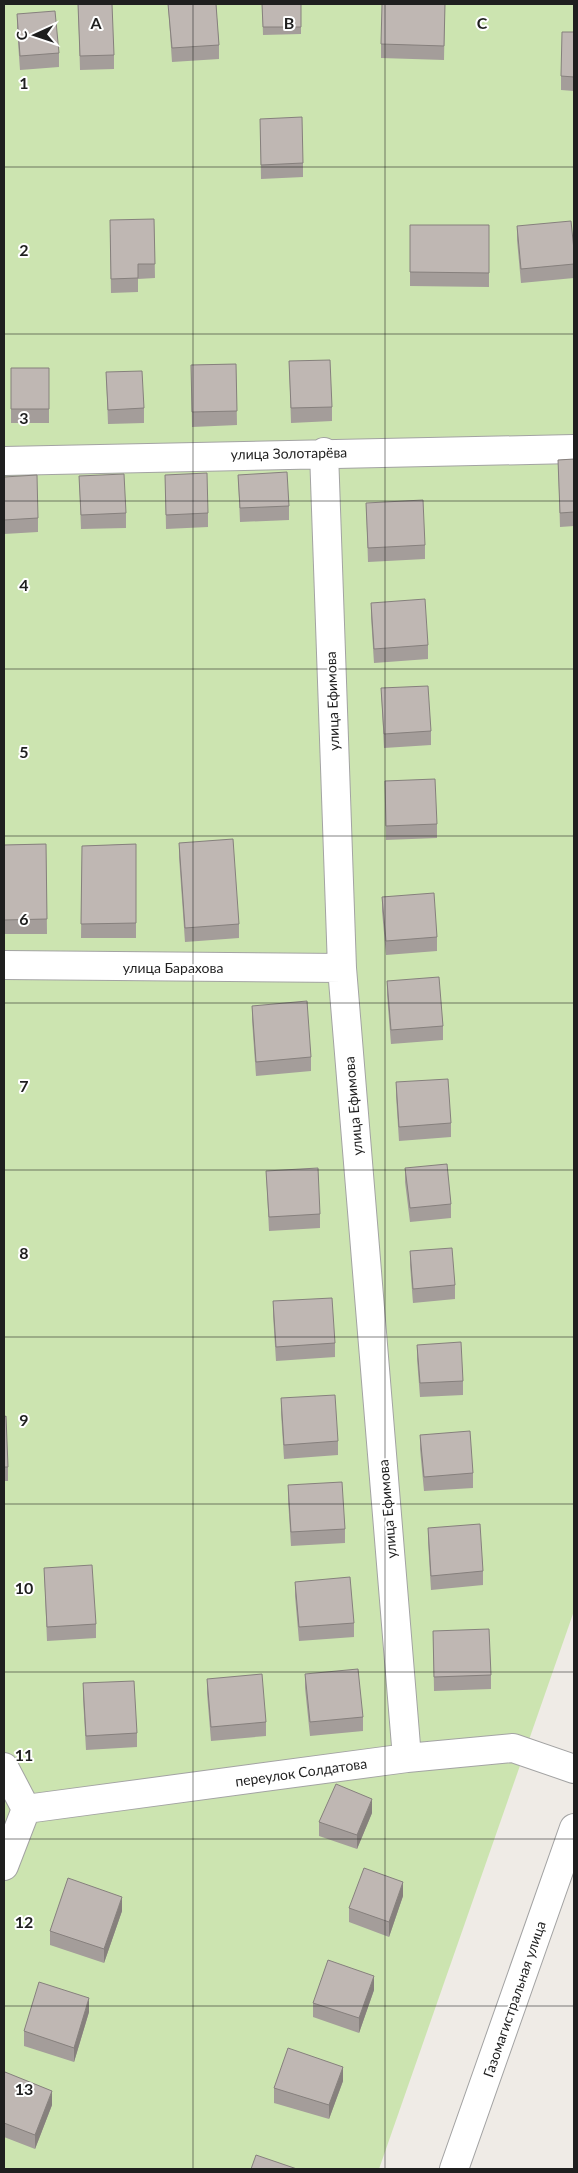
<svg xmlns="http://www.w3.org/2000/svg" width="578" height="2173" viewBox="0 0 578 2173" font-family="Lato,sans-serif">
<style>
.grass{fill:#cce4b0}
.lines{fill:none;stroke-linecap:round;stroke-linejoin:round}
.minor-casing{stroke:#a3a3a3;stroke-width:30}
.minor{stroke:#fff;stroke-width:28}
.wall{fill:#a49d9a}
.shaded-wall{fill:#86807d}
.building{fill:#bfb7b3;stroke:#86807d}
.grid{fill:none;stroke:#1f1f1f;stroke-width:1;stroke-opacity:0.55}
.labels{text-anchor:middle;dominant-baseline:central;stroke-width:4;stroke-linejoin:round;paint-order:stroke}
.street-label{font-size:14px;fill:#1f1f1f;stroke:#fff}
.grid-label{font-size:16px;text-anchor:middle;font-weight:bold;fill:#1f1f1f;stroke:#fff;stroke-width:4;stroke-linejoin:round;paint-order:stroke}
</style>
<rect width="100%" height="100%" fill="#efebe6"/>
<path class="grass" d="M 4,4 L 574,4 L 574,1611 L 379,2169 L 4,2169 Z"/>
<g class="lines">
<g class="minor-casing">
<path id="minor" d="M 324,452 L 342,968 L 407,1758
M 4,461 L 574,449
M 4,965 L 342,968
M 4,1767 L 26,1809 L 4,1866
M 26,1809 L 407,1758 L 513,1748 L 574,1769
M 454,2169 L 574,1828"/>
</g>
<use href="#minor" class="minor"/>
</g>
<path class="wall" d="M 78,4 L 114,55 L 114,69 L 80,70 Z
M 168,4 L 216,4 L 219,45 L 219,59 L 172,62 Z
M 262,4 L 301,4 L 301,34 L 263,35 Z
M 445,4 L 444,60 L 381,58 L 381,44 Z
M 17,14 L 59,53 L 59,67 L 20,70 L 17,28 Z
M 574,32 L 574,91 L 561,90 L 561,76 Z
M 260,119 L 303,163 L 303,177 L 261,179 Z
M 154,219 L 155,278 L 138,279 L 138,292 L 111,293 L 110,235 Z
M 410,225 L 489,225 L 489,287 L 410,286 Z
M 517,226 L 574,250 L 574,278 L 521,283 L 517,240 Z
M 289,361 L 332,407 L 332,421 L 291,423 Z
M 236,364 L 237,425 L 192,427 L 191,365 Z
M 11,368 L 49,368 L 49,423 L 11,423 Z
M 106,372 L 144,408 L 144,423 L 108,424 Z
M 574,459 L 574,526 L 560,527 L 558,460 Z
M 165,475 L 208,513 L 208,527 L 166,529 Z
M 238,475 L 289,506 L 289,520 L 240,522 Z
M 79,476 L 126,513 L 126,528 L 81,529 Z
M 4,477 L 38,518 L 38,532 L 4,534 Z
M 366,503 L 425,545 L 425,559 L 368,562 Z
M 371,603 L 428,645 L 428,659 L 374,663 L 371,617 Z
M 381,688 L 431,731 L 431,745 L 384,748 Z
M 385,781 L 437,824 L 437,838 L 386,840 Z
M 179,843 L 239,924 L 239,938 L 185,942 L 179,857 Z
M 46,844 L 47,934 L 4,934 L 4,845 Z
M 136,844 L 136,938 L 81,938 L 82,846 Z
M 382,897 L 437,937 L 437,951 L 386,955 L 382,911 Z
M 387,981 L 443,1026 L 443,1040 L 391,1044 L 387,995 Z
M 252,1006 L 311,1057 L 311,1071 L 256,1076 L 252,1020 Z
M 396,1082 L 451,1123 L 451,1137 L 399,1141 L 396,1096 Z
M 405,1168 L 451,1204 L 451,1218 L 410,1222 L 405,1182 Z
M 266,1171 L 320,1214 L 320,1228 L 269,1231 Z
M 410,1251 L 455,1285 L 455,1299 L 413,1303 L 410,1265 Z
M 273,1301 L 335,1343 L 335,1357 L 276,1361 L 273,1315 Z
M 417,1345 L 463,1381 L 463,1395 L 420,1397 L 417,1359 Z
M 281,1398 L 338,1441 L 338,1455 L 284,1459 L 281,1413 Z
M 4,1417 L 8,1467 L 8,1481 L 4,1481 Z
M 420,1435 L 473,1473 L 473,1488 L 424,1491 L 420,1449 Z
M 288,1485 L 345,1529 L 345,1543 L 291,1546 L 288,1499 Z
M 428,1528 L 483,1571 L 483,1585 L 431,1590 L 428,1542 Z
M 44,1568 L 96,1624 L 96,1638 L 47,1641 Z
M 295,1582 L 354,1623 L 354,1637 L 299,1641 L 295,1596 Z
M 433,1631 L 491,1675 L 491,1689 L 434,1691 Z
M 305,1674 L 363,1717 L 363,1731 L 310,1736 L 305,1688 Z
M 207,1679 L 266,1722 L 266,1736 L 211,1741 L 207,1693 Z
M 83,1683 L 137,1733 L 137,1747 L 86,1750 L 83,1698 Z
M 372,1813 L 357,1849 L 319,1836 L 319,1822 Z
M 403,1896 L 389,1937 L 349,1922 L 349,1908 Z
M 122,1911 L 104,1963 L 50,1945 L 50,1931 Z
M 374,1990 L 359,2033 L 313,2017 L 313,2003 Z
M 89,2012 L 74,2062 L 24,2046 L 24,2031 Z
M 4,2074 L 52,2105 L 35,2149 L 4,2137 Z
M 343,2081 L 329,2119 L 274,2103 L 274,2088 Z"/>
<path class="shaded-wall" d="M 372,1799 L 372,1813 L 357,1849 L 357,1835 Z
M 403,1882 L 403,1896 L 389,1937 L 389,1922 Z
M 122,1897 L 122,1911 L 104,1963 L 104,1949 Z
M 374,1976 L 374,1990 L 359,2033 L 359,2018 Z
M 89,1998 L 89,2012 L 74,2062 L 74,2048 Z
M 343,2067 L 343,2081 L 329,2119 L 329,2105 Z
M 52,2091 L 52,2105 L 35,2149 L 35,2135 Z"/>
<path class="building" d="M 78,4 L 112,4 L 114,55 L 80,56 Z
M 168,4 L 216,4 L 219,45 L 172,48 Z
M 262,4 L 301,4 L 301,27 L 263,27 Z
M 382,4 L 445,4 L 444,46 L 381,44 Z
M 55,11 L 59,53 L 20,56 L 17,14 Z
M 562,32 L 574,32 L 574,77 L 561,76 Z
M 302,117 L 303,163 L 261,165 L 260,119 Z
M 154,219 L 155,264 L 138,264 L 138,278 L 111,279 L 110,220 Z
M 571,221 L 574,250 L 574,264 L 521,269 L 517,226 Z
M 410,225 L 489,225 L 489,273 L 410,272 Z
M 330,360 L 332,407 L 291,408 L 289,361 Z
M 236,364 L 237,411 L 192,412 L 191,365 Z
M 11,368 L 49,368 L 49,409 L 11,409 Z
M 142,371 L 144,408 L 108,410 L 106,372 Z
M 574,459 L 574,512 L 560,513 L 558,460 Z
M 287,472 L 289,506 L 240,508 L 238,475 Z
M 207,473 L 208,513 L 166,515 L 165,475 Z
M 124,474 L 126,513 L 81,515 L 79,476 Z
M 37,475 L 38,518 L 4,520 L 4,477 Z
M 423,500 L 425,545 L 368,548 L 366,503 Z
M 425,599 L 428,645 L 374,649 L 371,603 Z
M 428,686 L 431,731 L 384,734 L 381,688 Z
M 435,779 L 437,824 L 386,826 L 385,781 Z
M 233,839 L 239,924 L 185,928 L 179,843 Z
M 46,844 L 47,919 L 4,920 L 4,845 Z
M 136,844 L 136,923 L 81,924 L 82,846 Z
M 434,893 L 437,937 L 386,941 L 382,897 Z
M 439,977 L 443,1026 L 391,1030 L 387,981 Z
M 307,1001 L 311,1057 L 256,1062 L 252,1006 Z
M 448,1079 L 451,1123 L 399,1127 L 396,1082 Z
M 447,1164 L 451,1204 L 410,1208 L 405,1168 Z
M 318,1168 L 320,1214 L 269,1217 L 266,1171 Z
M 452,1248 L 455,1285 L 413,1289 L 410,1251 Z
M 332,1298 L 335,1343 L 276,1347 L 273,1301 Z
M 461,1342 L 463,1381 L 420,1383 L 417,1345 Z
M 335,1395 L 338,1441 L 284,1445 L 281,1398 Z
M 6,1416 L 8,1467 L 4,1467 L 4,1417 Z
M 470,1431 L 473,1473 L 424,1477 L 420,1435 Z
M 342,1482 L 345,1529 L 291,1532 L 288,1485 Z
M 480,1524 L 483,1571 L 431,1576 L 428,1528 Z
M 92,1565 L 96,1624 L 47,1627 L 44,1568 Z
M 350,1577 L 354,1623 L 299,1627 L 295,1582 Z
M 489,1629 L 491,1675 L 434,1677 L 433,1631 Z
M 358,1669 L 363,1717 L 310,1722 L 305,1674 Z
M 262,1674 L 266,1722 L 211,1727 L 207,1679 Z
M 134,1681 L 137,1733 L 86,1736 L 83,1683 Z
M 336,1784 L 372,1799 L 357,1835 L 319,1822 Z
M 364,1868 L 403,1882 L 389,1922 L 349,1908 Z
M 68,1878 L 122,1897 L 104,1949 L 50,1931 Z
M 328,1960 L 374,1976 L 359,2018 L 313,2003 Z
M 39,1982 L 89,1998 L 74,2048 L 24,2031 Z
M 288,2048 L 343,2067 L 329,2105 L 274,2088 Z
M 5,2072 L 52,2091 L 35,2135 L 4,2123 L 4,2074 Z
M 256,2155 L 297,2169 L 251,2169 Z"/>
<path class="grid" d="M 193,4 L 193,2169M 385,4 L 385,2169M 4,167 L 574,167M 4,334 L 574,334M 4,501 L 574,501M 4,669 L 574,669M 4,836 L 574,836M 4,1003 L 574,1003M 4,1170 L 574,1170M 4,1337 L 574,1337M 4,1504 L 574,1504M 4,1672 L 574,1672M 4,1839 L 574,1839M 4,2006 L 574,2006"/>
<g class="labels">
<g class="street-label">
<text transform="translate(289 453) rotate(-1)">улица Золотарёва</text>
<text transform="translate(332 701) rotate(-92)">улица Ефимова</text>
<text x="173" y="967">улица Барахова</text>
<text transform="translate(353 1106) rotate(-95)">улица Ефимова</text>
<text transform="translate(387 1509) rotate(-95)">улица Ефимова</text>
<text transform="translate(301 1772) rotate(-8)">переулок Солдатова</text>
<text transform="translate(514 1999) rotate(-71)">Газомагистральная улица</text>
</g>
</g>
<g class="grid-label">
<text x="96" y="29">A</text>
<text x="289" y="29">B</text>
<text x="482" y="29">C</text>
<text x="24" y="89">1</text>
<text x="24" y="256">2</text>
<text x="24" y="424">3</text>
<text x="24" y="591">4</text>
<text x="24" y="758">5</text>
<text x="24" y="925">6</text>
<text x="24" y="1092">7</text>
<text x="24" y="1259">8</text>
<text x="24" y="1426">9</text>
<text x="24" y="1594">10</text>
<text x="24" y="1761">11</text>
<text x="24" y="1928">12</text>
<text x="24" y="2095">13</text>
</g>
<rect width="578" height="2173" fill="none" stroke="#1f1f1f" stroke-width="10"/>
<g transform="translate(35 35) rotate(267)" stroke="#ffffff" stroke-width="4" paint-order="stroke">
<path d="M0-4L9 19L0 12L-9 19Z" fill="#1f1f1f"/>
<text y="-8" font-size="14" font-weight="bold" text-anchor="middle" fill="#1f1f1f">С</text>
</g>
</svg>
